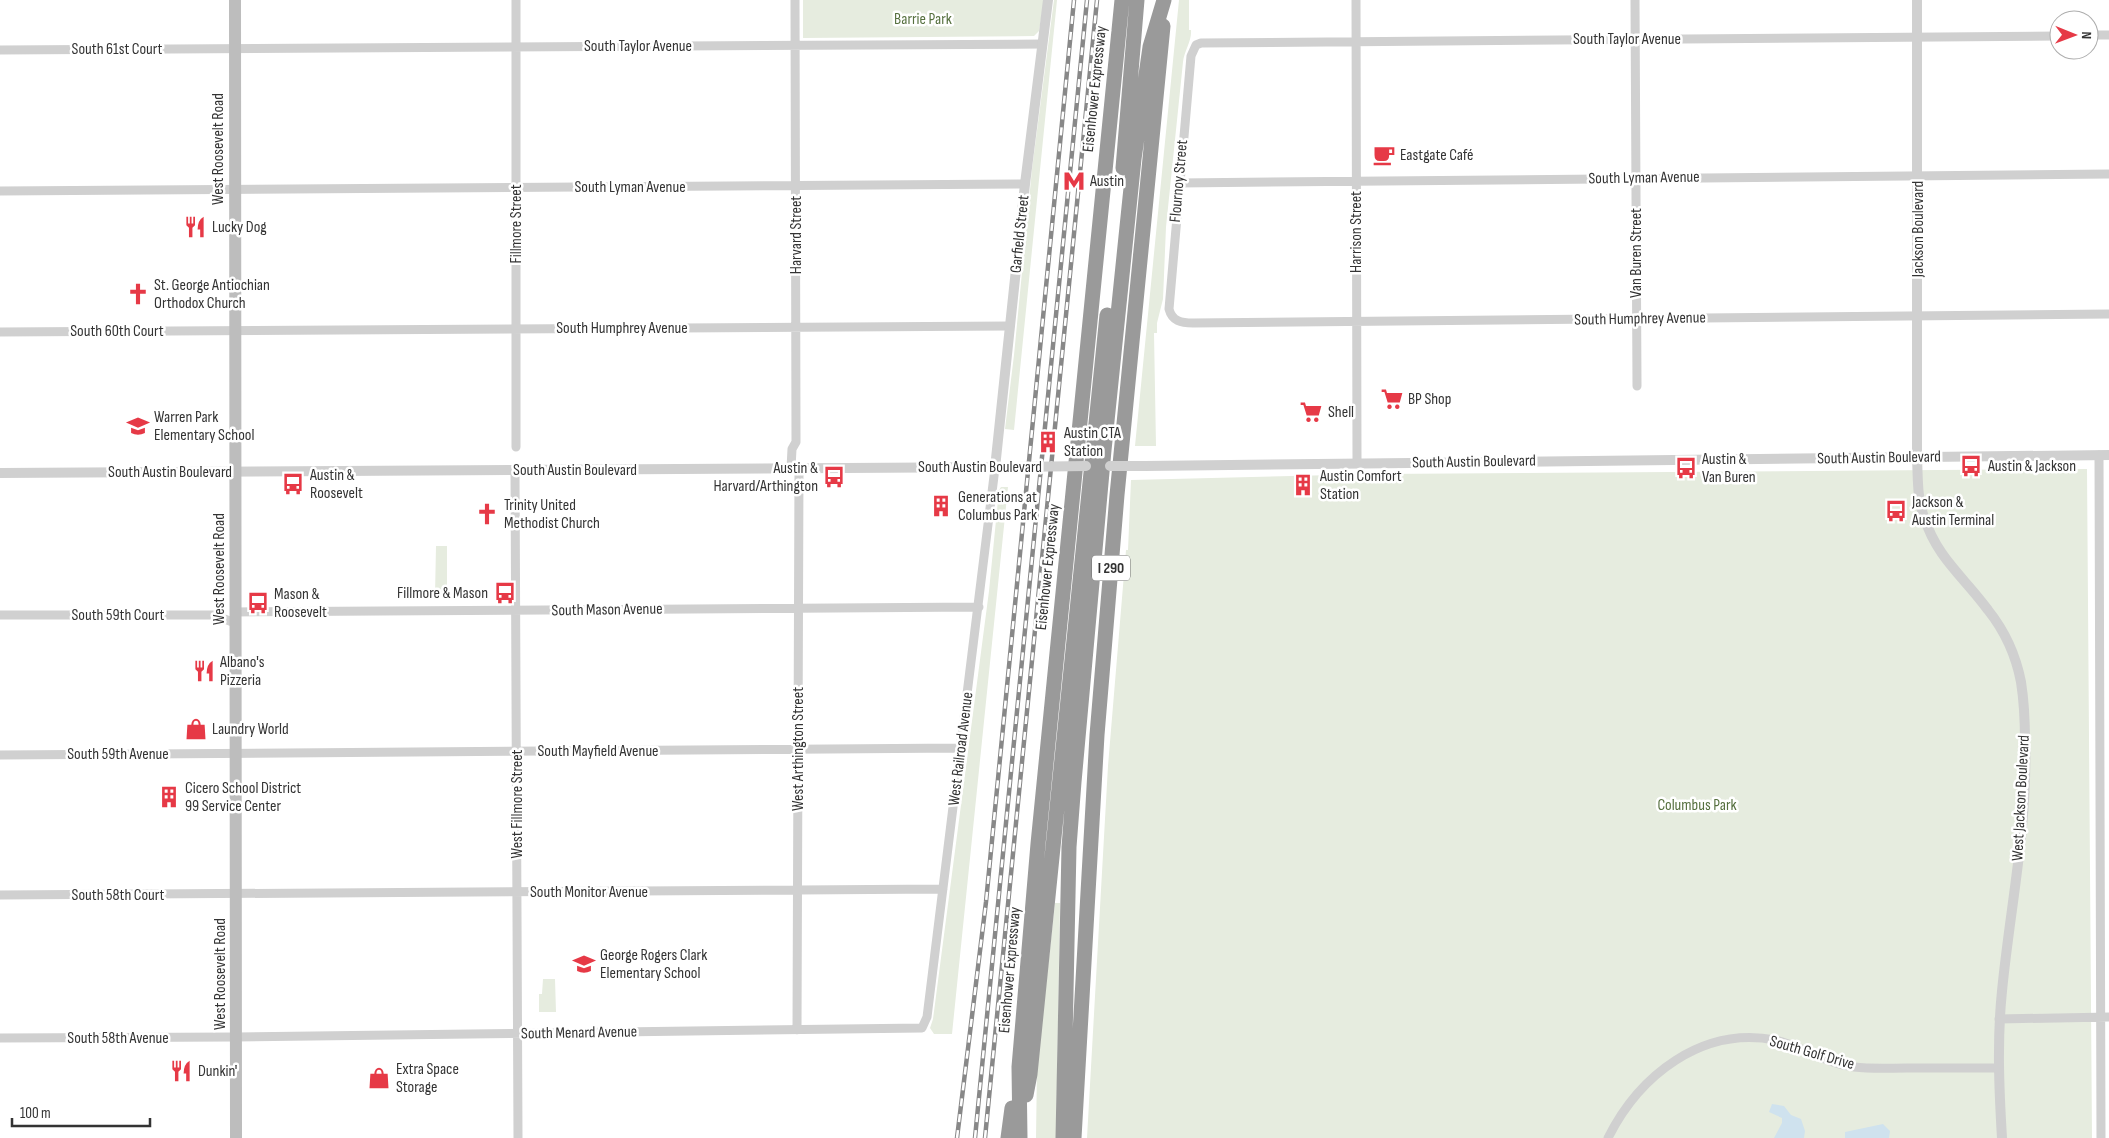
<svg xmlns="http://www.w3.org/2000/svg" width="2109" height="1138" viewBox="0 0 2109 1138" font-family="'Sofia Sans Condensed',sans-serif">
<style>
.green{fill:#e6ecdf}
.water{fill:#cfe2ee}
.lines{fill:none;stroke-linecap:round;stroke-linejoin:round}
.minor{stroke:#d0d0d0;stroke-width:9}
.tertiary{stroke:#d0d0d0;stroke-width:10}
.secondary{stroke:#bdbdbd;stroke-width:12}
.motorway{stroke:#9a9a9a;stroke-width:15}
.rail-casing{stroke:#888;stroke-width:4.5}
.rail{stroke:#fff;stroke-width:2.5;stroke-dasharray:8;stroke-linecap:butt}
.tertiary-bridge{stroke:#d0d0d0;stroke-width:10}
.labels{text-anchor:middle;dominant-baseline:central;stroke-width:5;stroke-linejoin:round;paint-order:stroke}
.shield{fill:#fff;stroke:#707070;stroke-width:1}
.shield-label{font-size:15px;font-weight:bold;fill:#333}
.park-label{font-size:16px;fill:#56703f;stroke:#fff}
.street-label{font-size:16px;fill:#333;stroke:#fff}
.poi-label{font-size:16px;fill:#333;stroke:#fff;text-anchor:start}
</style>
<rect width="100%" height="100%" fill="#fff"/>
<path class="green" d="M 803,0 L 1044,0 L 1039,31 L 1034,36 L 803,38 Z
M 1054,0 L 1057,0 L 1014,430 L 1005,429 L 1014,355 L 1032,169 Z
M 1179,0 L 1189,0 L 1189,30 L 1191,30 C 1192,41 1184,51 1183,62 L 1166,227 L 1163,299 L 1157,323 L 1157,333 L 1154,333 L 1156,446 L 1135,446 Z
M 2087,469 L 2092,1138 L 1087,1138 L 1108,766 L 1126,550 L 1128,550 L 1131,480 L 1378,474 Z
M 1001,487 L 1008,487 L 952,1034 L 934,1034 L 930,1028 L 933,1019 L 989,591 L 999,490 Z
M 436,546 L 447,546 L 447,595 L 435,595 Z
M 1055,903 L 1060,903 L 1056,1138 L 1036,1138 L 1037,1067 Z
M 543,979 L 555,979 L 556,1012 L 539,1012 L 539,994 L 542,994 Z"/>
<path class="water" d="M 1772,1104 L 1784,1106 L 1791,1115 L 1801,1119 L 1805,1131 L 1804,1138 L 1774,1138 L 1782,1123 L 1782,1118 L 1769,1112 Z
M 1883,1124 L 1890,1131 L 1889,1138 L 1845,1138 L 1845,1132 Z"/>
<g class="lines">
<path class="minor" d="M 516,0 L 516,447
M 1356,0 L 1357,463
M 1635,0 L 1637,386
M 2089,35 L 2109,35
M 2059,36 L 1201,43 L 1196,45 L 1191,56 L 1169,309 C 1172,321 1181,323 1193,323 L 2109,314
M 0,50 L 1042,44
M 1179,183 L 2109,174
M 0,191 L 1025,184
M 0,332 L 1010,326
M 2099,455 L 2101,1138
M 791,468 L 792,449 L 796,442 L 795,0
M 515,470 L 518,1138
M 235,612 L 979,607
M 0,615 L 214,615 L 235,623
M 0,755 L 961,748
M 0,895 L 943,889
M 1999,1019 L 2109,1017
M 797,1030 L 799,468
M 0,1038 L 236,1037 L 922,1028 L 927,1017 L 995,468
M 1608,1138 C 1639,1076 1701,1026 1775,1040 C 1802,1046 1826,1064 1854,1067 C 1871,1069 1889,1068 1907,1068 C 1937,1068 1967,1068 1997,1068"/>
<path class="tertiary" d="M 1917,0 L 1917,457 C 1918,478 1917,498 1924,517 C 1937,558 1964,577 1988,610 C 2004,630 2016,656 2021,682 C 2024,701 2025,722 2025,742 C 2028,826 2010,908 2002,991 C 1997,1040 1999,1088 2002,1138
M 1145,466 L 2109,455
M 995,468 L 1025,184 L 1048,0
M 0,473 L 1010,467"/>
<path class="secondary" d="M 235,0 L 236,1138"/>
<path class="motorway" d="M 1123,168 L 1137,0
M 1026,1095 L 1030,1074 L 1107,315
M 1008,1138 L 1012,1108
M 1020,1138 L 1019,1067 L 1038,844 L 1122,0
M 1063,1138 L 1069,847 L 1074,782 L 1104,450 L 1134,159 L 1150,47 L 1164,0
M 1074,1138 L 1097,735 L 1117,495 L 1163,26"/>
<g class="rail-casing">
<path id="rail" d="M 957,1138 L 986,902 L 1074,0
M 975,1138 L 1087,0
M 985,1138 L 1097,0"/>
</g>
<use href="#rail" class="rail"/>
<path class="tertiary-bridge" d="M 1110,466 L 1145,466
M 1010,467 L 1086,466"/>
</g>
<defs>
<g id="cafe-bare" transform="scale(1.725)"><path d="M-5.5-4.5H6V0H3Q3 3.5 0 3.5H-2.5Q-5.5 3.5-5.5 0ZM3-3.2v2h1.7v-2ZM-6 4.5H4V6H-6Z" fill="#e63946" stroke="#fff" stroke-width="2.5" paint-order="stroke"/></g>
<g id="metro-bare" transform="scale(1.725)"><path d="M-5.5 5V-5H-3L0 0L3-5H5.5V5H3V-.5L0 4L-3-.5V5Z" fill="#e63946" stroke="#fff" stroke-width="2.5" paint-order="stroke"/></g>
<g id="restaurant-bare" transform="scale(1.725)"><path d="M-5-6h1v4h1v-4h1v4h1v-4h1v5L-1.5 .5V6h-2V.5L-5-1ZM5-6V6H3V1.5H1.5Q1.5-4 5-6Z" fill="#e63946" stroke="#fff" stroke-width="2.5" paint-order="stroke"/></g>
<g id="church-bare" transform="scale(1.725)"><path d="M-1.2-6h2.4v3.5h3.3v2.4h-3.3V6h-2.4V-.1h-3.3v-2.4h3.3Z" fill="#e63946" stroke="#fff" stroke-width="2.5" paint-order="stroke"/></g>
<g id="supermarket-bare" transform="scale(1.725)"><path d="M-6-5.5h2.5l.6 2H6L4.5 2H-2.5L-4.4-4H-6ZM-1.5 3.2a1.3 1.3 0 1 0 .1 0ZM3 3.2a1.3 1.3 0 1 0 .1 0Z" fill="#e63946" stroke="#fff" stroke-width="2.5" paint-order="stroke"/></g>
<g id="school-bare" transform="scale(1.725)"><path d="M0-5L7-2L0 1L-7-2ZM-4 1L0 2.5L4 1V4Q0 6-4 4Z" fill="#e63946" stroke="#fff" stroke-width="2.5" paint-order="stroke"/></g>
<g id="building-bare" transform="scale(1.725)"><path d="M-4-6H4V6H1V3H-1V6H-4ZM-2.5-4.3h1.7v1.8h-1.7ZM.8-4.3h1.7v1.8H.8ZM-2.5-1h1.7V.8h-1.7ZM.8-1h1.7V.8H.8Z" fill="#e63946" stroke="#fff" stroke-width="2.5" paint-order="stroke"/></g>
<g id="bus-bare" transform="scale(1.725)"><path d="M-5-6H5V4H4V6H2V4H-2V6H-4V4H-5ZM-3.5-4V0h7V-4ZM-3.5 1.2v1.5H-2V1.2ZM2 1.2v1.5H3.5V1.2Z" fill="#e63946" stroke="#fff" stroke-width="2.5" paint-order="stroke"/></g>
<g id="shop-bare" transform="scale(1.725)"><path d="M-5-2.5h2.3a2.7 3.5 0 0 1 5.4 0H5L5.5 6h-11ZM-1.5-2.5h3a1.5 2.3 0 0 0-3 0Z" fill="#e63946" stroke="#fff" stroke-width="2.5" paint-order="stroke"/></g>
</defs>
<g fill-rule="evenodd">
<use href="#cafe-bare" x="1384" y="155"/>
<use href="#metro-bare" x="1074" y="181"/>
<use href="#restaurant-bare" x="195" y="227"/>
<use href="#church-bare" x="138" y="294"/>
<use href="#supermarket-bare" x="1392" y="399"/>
<use href="#supermarket-bare" x="1311" y="412"/>
<use href="#school-bare" x="138" y="426"/>
<use href="#building-bare" x="1048" y="442"/>
<use href="#bus-bare" x="1971" y="466"/>
<use href="#bus-bare" x="1686" y="468"/>
<use href="#bus-bare" x="834" y="477"/>
<use href="#bus-bare" x="293" y="484"/>
<use href="#building-bare" x="1303" y="485"/>
<use href="#building-bare" x="941" y="506"/>
<use href="#bus-bare" x="1896" y="511"/>
<use href="#church-bare" x="487" y="514"/>
<use href="#bus-bare" x="505" y="593"/>
<use href="#bus-bare" x="258" y="603"/>
<use href="#restaurant-bare" x="204" y="671"/>
<use href="#shop-bare" x="196" y="729"/>
<use href="#building-bare" x="169" y="797"/>
<use href="#school-bare" x="584" y="964"/>
<use href="#restaurant-bare" x="181" y="1071"/>
<use href="#shop-bare" x="379" y="1078"/>
</g>
<g class="labels">
<rect class="shield" x="1092" y="555.5" width="38" height="25" rx="4"/>
<g class="shield-label">
<text x="1111" y="568">I 290</text>
</g>
<g class="park-label">
<text x="923" y="19">Barrie Park</text>
<text x="1697" y="805">Columbus Park</text>
</g>
<g class="street-label">
<text x="1627" y="39">South Taylor Avenue</text>
<text x="638" y="46">South Taylor Avenue</text>
<text x="117" y="49">South 61st Court</text>
<text transform="translate(1095 89) rotate(-84)">Eisenhower Expressway</text>
<text transform="translate(218 149) rotate(-90)">West Roosevelt Road</text>
<text transform="translate(1644 178) rotate(-1)">South Lyman Avenue</text>
<text transform="translate(1179 181) rotate(-85)">Flournoy Street</text>
<text x="630" y="187">South Lyman Avenue</text>
<text transform="translate(516 224) rotate(-90)">Fillmore Street</text>
<text transform="translate(1918 229) rotate(-90)">Jackson Boulevard</text>
<text transform="translate(1356 232) rotate(-90)">Harrison Street</text>
<text transform="translate(1020 234) rotate(-84)">Garfield Street</text>
<text transform="translate(796 235) rotate(-90)">Harvard Street</text>
<text transform="translate(1636 253) rotate(-90)">Van Buren Street</text>
<text transform="translate(1640 319) rotate(-1)">South Humphrey Avenue</text>
<text x="622" y="328">South Humphrey Avenue</text>
<text x="117" y="331">South 60th Court</text>
<text transform="translate(1879 458) rotate(-1)">South Austin Boulevard</text>
<text transform="translate(1474 462) rotate(-1)">South Austin Boulevard</text>
<text x="980" y="467">South Austin Boulevard</text>
<text x="575" y="470">South Austin Boulevard</text>
<text x="170" y="472">South Austin Boulevard</text>
<text transform="translate(1048 567) rotate(-84)">Eisenhower Expressway</text>
<text transform="translate(219 569) rotate(-90)">West Roosevelt Road</text>
<text transform="translate(607 610) rotate(-1)">South Mason Avenue</text>
<text x="118" y="615">South 59th Court</text>
<text transform="translate(798 749) rotate(-90)">West Arthington Street</text>
<text transform="translate(961 749) rotate(-83)">West Railroad Avenue</text>
<text x="598" y="751">South Mayfield Avenue</text>
<text x="118" y="754">South 59th Avenue</text>
<text transform="translate(2021 798) rotate(-87)">West Jackson Boulevard</text>
<text transform="translate(517 804) rotate(-90)">West Fillmore Street</text>
<text x="589" y="892">South Monitor Avenue</text>
<text x="118" y="895">South 58th Court</text>
<text transform="translate(1010 970) rotate(-85)">Eisenhower Expressway</text>
<text transform="translate(220 974) rotate(-90)">West Roosevelt Road</text>
<text transform="translate(579 1033) rotate(-1)">South Menard Avenue</text>
<text x="118" y="1038">South 58th Avenue</text>
<text transform="translate(1812 1053) rotate(16)">South Golf Drive</text>
</g>
<g class="poi-label">
<text x="1400" y="155">Eastgate Café</text>
<text x="1090" y="181">Austin</text>
<text x="212" y="227">Lucky Dog</text>
<text x="154" y="285">St. George Antiochian<tspan x="154" dy="18">Orthodox Church</tspan></text>
<text x="1408" y="399">BP Shop</text>
<text x="1328" y="412">Shell</text>
<text x="154" y="417">Warren Park<tspan x="154" dy="18">Elementary School</tspan></text>
<text x="1064" y="433">Austin CTA<tspan x="1064" dy="18">Station</tspan></text>
<text x="1702" y="459">Austin &amp;<tspan x="1702" dy="18">Van Buren</tspan></text>
<text x="1988" y="466">Austin &amp; Jackson</text>
<text x="818" y="468" text-anchor="end">Austin &amp;<tspan x="818" dy="18">Harvard/Arthington</tspan></text>
<text x="310" y="475">Austin &amp;<tspan x="310" dy="18">Roosevelt</tspan></text>
<text x="1320" y="476">Austin Comfort<tspan x="1320" dy="18">Station</tspan></text>
<text x="958" y="497">Generations at<tspan x="958" dy="18">Columbus Park</tspan></text>
<text x="1912" y="502">Jackson &amp;<tspan x="1912" dy="18">Austin Terminal</tspan></text>
<text x="504" y="505">Trinity United<tspan x="504" dy="18">Methodist Church</tspan></text>
<text x="488" y="593" text-anchor="end">Fillmore &amp; Mason</text>
<text x="274" y="594">Mason &amp;<tspan x="274" dy="18">Roosevelt</tspan></text>
<text x="220" y="662">Albano's<tspan x="220" dy="18">Pizzeria</tspan></text>
<text x="212" y="729">Laundry World</text>
<text x="185" y="788">Cicero School District<tspan x="185" dy="18">99 Service Center</tspan></text>
<text x="600" y="955">George Rogers Clark<tspan x="600" dy="18">Elementary School</tspan></text>
<text x="396" y="1069">Extra Space<tspan x="396" dy="18">Storage</tspan></text>
<text x="198" y="1071">Dunkin'</text>
</g>
</g>
<g transform="translate(2074 35) rotate(91)"><circle r="24" fill="#ffffff" stroke="#adadad"/>
<path d="M0-4L9 19L0 12L-9 19Z" fill="#e63946"/>
<text y="-8" font-size="14" font-weight="bold" text-anchor="middle" fill="#333333">N</text>
</g>
<path d="M12 1118v8h138v-8" fill="none" stroke="#333333" stroke-width="2.5"/>
<text x="20" y="1118" font-size="15" fill="#333333" stroke="#ffffff" stroke-width="4" paint-order="stroke">100 m</text>
</svg>
